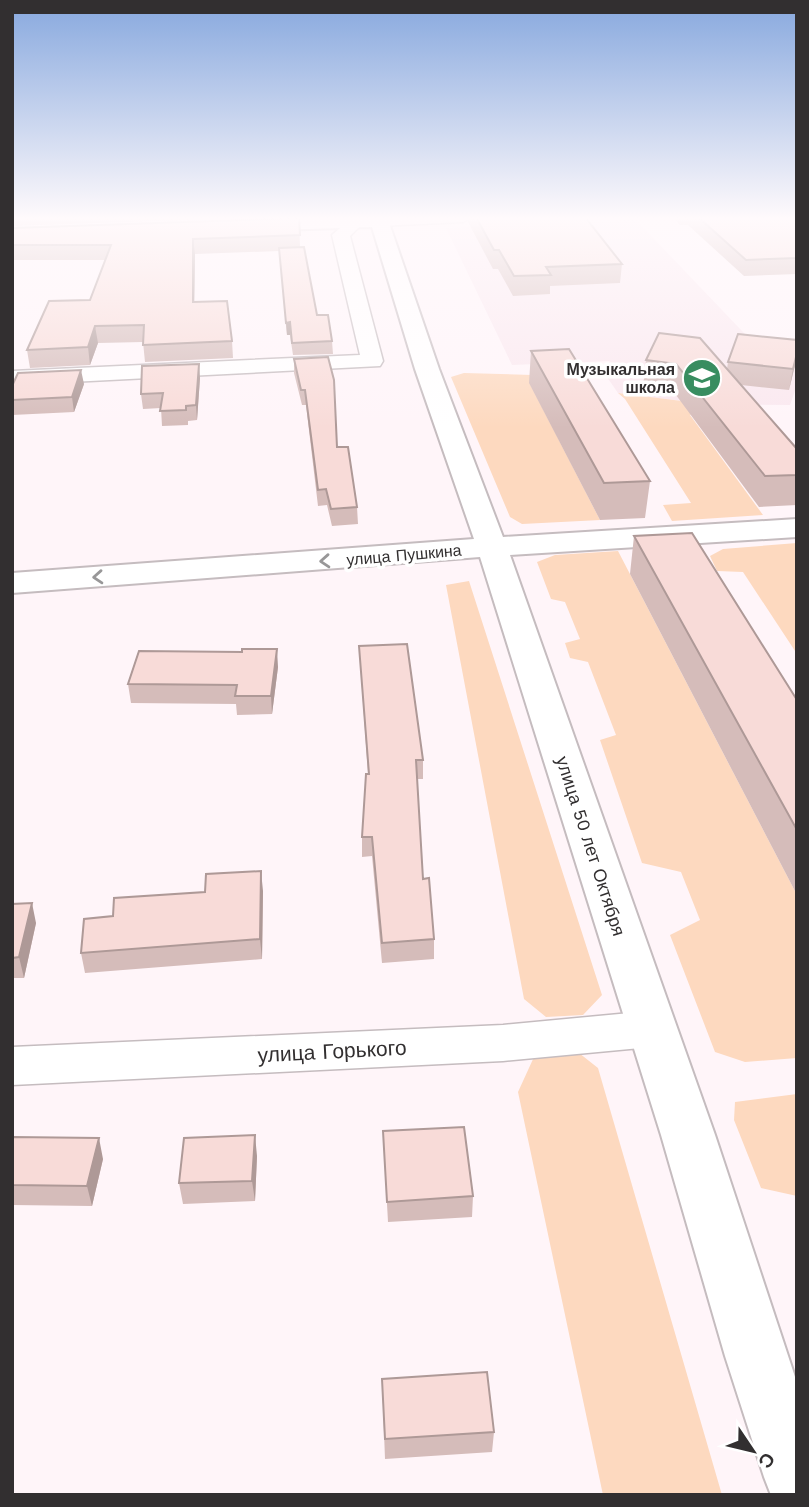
<svg xmlns="http://www.w3.org/2000/svg" width="809" height="1507" viewBox="0 0 809 1507" font-family="'Work Sans',sans-serif">
<style>
.built{fill:#fae8ef}
.green{fill:#fdd9bf}
.lines{fill:none;stroke-linecap:round;stroke-linejoin:round}
.street-casing{stroke:#c5bcbf;stroke-width:3}
.secondary-casing{stroke:#c5bcbf;stroke-width:4}
.street{fill:#fff;fill-rule:evenodd}
.secondary{fill:#fff;fill-rule:evenodd}
.wall{fill:#d5bcba}
.shaded-wall{fill:#ae9997}
.building{fill:#f8dbd8;stroke:#ae9997;stroke-width:2}
.oneway{stroke:#989798}
.labels{text-anchor:middle;dominant-baseline:central;stroke-width:7;stroke-linejoin:round;paint-order:stroke}
.far-poi-label{font-size:16px;font-weight:bold;fill:#322f30;stroke:#fff;text-anchor:end}
.far-street-label{font-size:16px;fill:#322f30;stroke:#fff}
.street-label{font-size:18px;fill:#322f30;stroke:#fff}
.near-street-label{font-size:21px;fill:#322f30;stroke:#fff}
</style>
<rect width="100%" height="100%" fill="#fff5f9"/>
<path class="built" d="M 636,220 L 764,354 L 797,359 L 797,385 L 790,405 L 706,404 L 618,393 L 602,370 L 610,361 L 512,365 L 446,228 Z"/>
<path class="green" d="M 464,373 L 565,376 L 530,384 L 600,520 L 522,524 L 510,517 L 451,377 Z
M 618,393 L 706,404 L 690,415 L 763,515 L 672,521 L 663,505 L 691,503 L 625,399 Z
M 797,543 L 797,654 L 743,572 L 717,571 L 710,556 L 723,549 Z
M 618,551 L 797,895 L 797,1058 L 745,1062 L 715,1052 L 670,935 L 700,920 L 681,872 L 642,863 L 600,740 L 616,735 L 588,662 L 570,658 L 565,643 L 580,639 L 565,602 L 551,599 L 537,562 L 555,555 Z
M 469,581 L 602,995 L 583,1015 L 546,1017 L 524,999 L 446,585 Z
M 579,1053 L 598,1068 L 722,1495 L 603,1495 L 518,1092 L 534,1057 Z
M 797,1094 L 797,1196 L 761,1188 L 734,1120 L 735,1102 Z"/>
<g class="lines">
<g class="street-casing">
<path id="street" d="M 353,217 L 363,217 L 365,221 L 350,236 L 383,361 L 380,366 L 12,385 L 12,371 L 360,355 L 332,235 Z
M 373,217 L 471,217 L 463,222 L 379,226 L 371,221 Z
M 651,1011 L 668,1016 L 674,1029 L 668,1042 L 651,1047 L 503,1061 L 12,1085 L 12,1047 L 503,1025 Z"/>
</g>
<g class="secondary-casing">
<path id="secondary" d="M 344,217 L 387,217 L 439,369 L 503,537 L 797,519 L 797,537 L 510,555 L 715,1135 L 797,1383 L 797,1495 L 771,1495 L 764,1477 L 725,1356 L 661,1135 L 480,557 L 12,593 L 12,573 L 474,539 L 415,369 L 372,227 L 249,231 L 240,226 L 249,221 Z"/>
</g>
<use href="#street" class="street"/>
<use href="#secondary" class="secondary"/>
</g>
<path class="wall" d="M 12,217 L 270,217 L 12,226 Z
M 468,217 L 585,217 L 622,264 L 620,283 L 550,286 L 550,294 L 513,296 L 498,269 L 493,269 L 468,222 Z
M 672,217 L 797,217 L 797,274 L 744,276 L 688,225 L 680,225 Z
M 299,218 L 300,247 L 317,315 L 332,341 L 333,354 L 293,355 L 290,335 L 287,335 L 279,251 L 195,254 L 194,302 L 232,341 L 233,358 L 145,362 L 143,342 L 98,343 L 90,365 L 30,368 L 27,350 L 90,300 L 105,260 L 12,260 L 12,228 Z
M 797,340 L 797,358 L 789,390 L 741,385 L 797,449 L 797,505 L 759,507 L 673,391 L 643,387 L 646,360 L 727,369 L 728,362 Z
M 531,351 L 650,481 L 645,518 L 600,520 L 529,383 Z
M 294,359 L 337,447 L 357,507 L 358,524 L 332,526 L 327,505 L 318,506 L 306,405 L 302,405 L 294,373 Z
M 200,378 L 197,420 L 188,421 L 188,425 L 162,426 L 161,408 L 143,409 L 141,394 Z
M 84,384 L 74,412 L 12,415 L 12,386 Z
M 634,536 L 797,700 L 797,895 L 630,574 Z
M 359,646 L 423,760 L 423,779 L 417,779 L 423,879 L 434,939 L 434,959 L 382,963 L 372,856 L 362,857 L 362,837 L 368,774 Z
M 278,667 L 272,714 L 237,715 L 236,704 L 131,703 L 128,684 Z
M 263,891 L 262,959 L 85,973 L 81,953 L 113,916 Z
M 12,904 L 36,923 L 24,978 L 12,978 Z
M 383,1131 L 473,1196 L 472,1217 L 388,1222 Z
M 12,1137 L 103,1159 L 92,1206 L 12,1205 Z
M 257,1156 L 255,1201 L 183,1204 L 179,1183 Z
M 382,1379 L 494,1432 L 492,1452 L 385,1459 Z"/>
<path class="shaded-wall" d="M 193,239 L 195,254 L 194,319 L 193,302 Z
M 290,322 L 290,335 L 287,335 L 286,323 Z
M 95,326 L 98,343 L 90,365 L 88,347 Z
M 797,353 L 796,360 L 789,390 L 793,369 Z
M 199,364 L 200,378 L 197,420 L 196,405 Z
M 81,370 L 84,384 L 74,412 L 72,397 Z
M 277,649 L 278,667 L 272,714 L 271,696 Z
M 261,871 L 263,891 L 262,959 L 260,939 Z
M 32,903 L 36,923 L 24,978 L 19,957 Z
M 255,1135 L 257,1156 L 255,1201 L 252,1181 Z
M 99,1138 L 103,1159 L 92,1206 L 87,1186 Z"/>
<path class="building" d="M 476,217 L 585,217 L 622,264 L 546,267 L 551,275 L 514,276 L 499,250 L 494,250 Z
M 698,217 L 797,217 L 797,258 L 746,260 Z
M 299,218 L 300,235 L 193,239 L 193,302 L 227,301 L 232,341 L 143,345 L 144,325 L 95,326 L 88,347 L 27,350 L 49,301 L 90,300 L 111,245 L 12,245 L 12,228 Z
M 304,247 L 317,315 L 328,315 L 332,341 L 292,343 L 290,322 L 286,323 L 279,248 Z
M 659,333 L 700,338 L 797,449 L 797,475 L 765,476 L 676,364 L 646,360 Z
M 738,334 L 797,340 L 797,353 L 793,369 L 728,362 Z
M 569,349 L 650,481 L 604,483 L 531,351 Z
M 328,357 L 334,380 L 337,447 L 348,447 L 357,507 L 331,509 L 326,489 L 318,490 L 305,390 L 301,390 L 294,359 Z
M 199,364 L 196,405 L 186,406 L 186,410 L 160,411 L 163,393 L 141,394 L 142,366 Z
M 81,370 L 72,397 L 12,400 L 12,386 L 18,373 Z
M 692,533 L 797,700 L 797,830 L 634,536 Z
M 407,644 L 423,760 L 416,760 L 423,879 L 429,878 L 434,939 L 382,943 L 372,837 L 362,837 L 366,774 L 369,774 L 359,646 Z
M 242,649 L 277,649 L 271,696 L 235,696 L 237,685 L 128,684 L 139,651 L 242,652 Z
M 261,871 L 260,939 L 81,953 L 84,919 L 113,916 L 114,898 L 205,892 L 206,874 Z
M 32,903 L 19,957 L 12,958 L 12,904 Z
M 464,1127 L 473,1196 L 387,1202 L 383,1131 Z
M 255,1135 L 252,1181 L 179,1183 L 184,1138 Z
M 12,1137 L 99,1138 L 87,1186 L 12,1185 Z
M 487,1372 L 494,1432 L 385,1439 L 382,1379 Z"/>
<defs><path id="oneway-chevron" d="M-2-3.5L2.5 0L-2 3.5" fill="none" stroke-width="1.6" stroke-linecap="round" stroke-linejoin="round" transform="scale(1.75)"/></defs>
<g class="oneway">
<use href="#oneway-chevron" transform="translate(325 561) rotate(176)"/>
<use href="#oneway-chevron" transform="translate(98 577) rotate(176)"/>
</g>
<linearGradient id="sky" x2="0" y2="1"><stop stop-color="#87a8de"/><stop offset="0.51" stop-color="#fffafc"/><stop offset="1" stop-color="#fffafc" stop-opacity="0"/></linearGradient>
<rect width="809" height="428" fill="url(#sky)"/>
<defs>
<g id="school-disc" transform="scale(2.0125)"><circle r="9.5" fill="#388d60" stroke="#fff"/><path d="M0-5L7-2L0 1L-7-2ZM-4 1L0 2.5L4 1V4Q0 6-4 4Z" fill="#fff"/></g>
</defs>
<g fill-rule="evenodd">
<use href="#school-disc" x="702" y="378"/>
</g>
<g class="labels">
<g class="far-poi-label">
<text x="675" y="369">Музыкальная<tspan x="675" dy="18">школа</tspan></text>
</g>
<g class="far-street-label">
<text transform="translate(404 555) rotate(-5)">улица Пушкина</text>
</g>
<g class="street-label">
<text transform="translate(591 846) rotate(72)">улица 50 лет Октября</text>
</g>
<g class="near-street-label">
<text transform="translate(332 1051) rotate(-3)">улица Горького</text>
</g>
</g>
<rect width="809" height="1507" fill="none" stroke="#322f30" stroke-width="28"/>
<g transform="translate(753 1451) rotate(125)" stroke="#ffffff" stroke-width="5" paint-order="stroke">
<path d="M0-5L12 26L0 18L-12 26Z" fill="#322f30"/>
<text y="-10" font-size="19" font-weight="bold" text-anchor="middle" fill="#322f30">С</text>
</g>
</svg>
